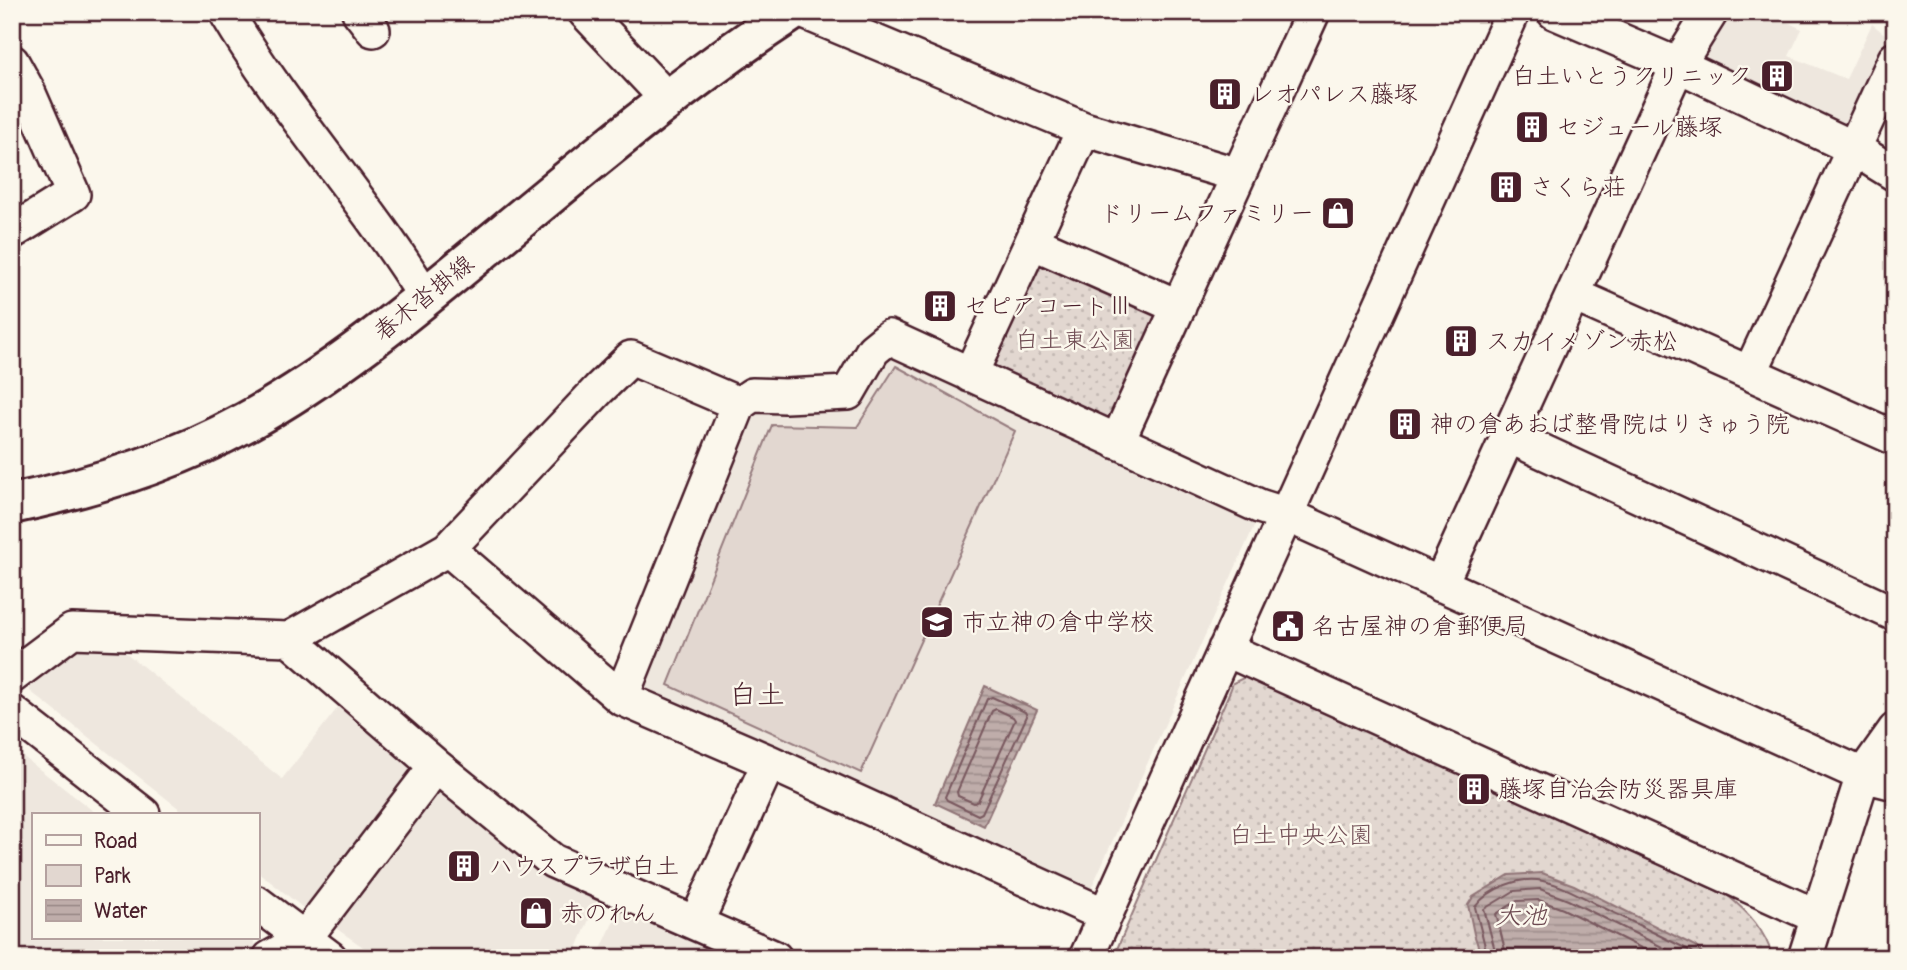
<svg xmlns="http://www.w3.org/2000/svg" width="1907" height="970" viewBox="0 0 1907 970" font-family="Pangolin,'Klee One',sans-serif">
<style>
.built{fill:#eee7de}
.green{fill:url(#green-dots);stroke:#967b7e;stroke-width:2}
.pitch{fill:#e2d7d0;stroke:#967b7e;stroke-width:2}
.water{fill:url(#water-rules);stroke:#907477;stroke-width:2}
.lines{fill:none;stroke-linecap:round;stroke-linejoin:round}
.shore{stroke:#79585e;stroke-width:2}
.minor-casing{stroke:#4a1f2b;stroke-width:38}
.major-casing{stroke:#4a1f2b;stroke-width:44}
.minor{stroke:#fbf7ec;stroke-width:33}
.major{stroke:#fbf7ec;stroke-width:38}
.labels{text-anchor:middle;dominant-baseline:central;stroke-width:5;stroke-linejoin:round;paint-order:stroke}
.poi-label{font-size:24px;fill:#4a1f2b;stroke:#fbf7ec;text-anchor:start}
.street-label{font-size:24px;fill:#4a1f2b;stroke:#fbf7ec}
.park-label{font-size:24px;fill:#704d54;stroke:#fbf7ec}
.water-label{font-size:26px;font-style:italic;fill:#6d4a51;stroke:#fbf7ec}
.quarter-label{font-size:28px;fill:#4a1f2b;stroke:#fbf7ec}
</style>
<defs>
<pattern id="green-dots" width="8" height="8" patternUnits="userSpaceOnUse" patternTransform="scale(1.75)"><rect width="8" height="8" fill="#e2d7d0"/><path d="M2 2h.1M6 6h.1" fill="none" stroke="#c3b8b3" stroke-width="1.8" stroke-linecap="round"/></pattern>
<pattern id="water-rules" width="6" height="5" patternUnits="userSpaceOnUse" patternTransform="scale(1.75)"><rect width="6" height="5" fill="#bfadaa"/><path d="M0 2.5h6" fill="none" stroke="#9d8c8b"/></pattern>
</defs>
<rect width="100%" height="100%" fill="#fbf7ec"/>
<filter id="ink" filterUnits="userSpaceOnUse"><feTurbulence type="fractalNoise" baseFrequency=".0143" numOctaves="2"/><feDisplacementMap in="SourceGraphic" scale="14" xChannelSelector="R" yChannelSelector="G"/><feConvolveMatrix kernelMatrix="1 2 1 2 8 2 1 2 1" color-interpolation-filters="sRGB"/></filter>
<g filter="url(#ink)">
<path class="built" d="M 1723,12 L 1766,12 L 1802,29 L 1789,56 L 1846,79 L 1872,24 L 1892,40 L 1853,126 L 1842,131 L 1701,65 L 1699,50 Z
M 890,353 L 1248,514 L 1255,524 L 1090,891 L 636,689 L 754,407 L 854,409 L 883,355 Z
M 70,641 L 115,644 L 282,779 L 343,701 L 417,764 L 318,904 L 302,907 L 257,871 L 257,814 L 186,814 L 30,691 L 31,675 Z
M 12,748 L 97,814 L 33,814 L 33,937 L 254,937 L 254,952 L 242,958 L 12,958 Z
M 441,785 L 600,893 L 573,958 L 379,958 L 337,929 L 336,913 Z
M 622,903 L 747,958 L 597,958 Z"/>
<path class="green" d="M 1036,259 L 1162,317 L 1114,421 L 993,375 L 990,362 Z
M 1245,677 L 1727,895 C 1749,913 1765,930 1773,958 L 1113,958 L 1230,691 L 1233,683 Z"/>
<path class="pitch" d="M 896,366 L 1015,431 L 861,773 L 668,685 L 772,425 L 857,427 Z"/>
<path class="water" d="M 985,686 L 1037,710 L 984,826 L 935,803 Z
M 1542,873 L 1574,885 L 1695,946 L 1707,958 L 1482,958 L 1474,934 L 1468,905 L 1473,897 L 1509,875 Z"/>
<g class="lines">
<path class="shore" d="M 992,697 L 1025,712 L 1027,716 L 982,813 L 978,815 L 947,800 L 945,797 L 987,699 Z
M 996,709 L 1013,717 L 1015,720 L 978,801 L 974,803 L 958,796 L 957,792 L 992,711 Z
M 1488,958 L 1475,907 C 1489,888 1520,876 1543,881 C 1562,885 1581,896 1598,905 C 1629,920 1660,936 1691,951 L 1698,958
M 1497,958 L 1484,909 L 1514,891 L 1540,889 L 1568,900 L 1684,958
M 1507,958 L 1496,914 L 1517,901 L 1539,900 L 1563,909 L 1661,958"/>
<g class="minor-casing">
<path id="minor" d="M 226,12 C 285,112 365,199 426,298
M 359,12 L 373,30
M 585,12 L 668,100
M 804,12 L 1084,129
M 1554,12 L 1678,65 L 1853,148 L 1895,174
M 12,62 L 27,89 L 73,194 L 12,232
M 1032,242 L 1179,307
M 1574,295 L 1895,438
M 1750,373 L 1895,59
M 970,375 L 1084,129 L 1238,175
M 1509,436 L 1895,614
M 1117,442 L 1313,12
M 448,549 L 621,698 L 769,762 L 1105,915
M 1440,585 L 1678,65 L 1711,12
M 289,639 L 436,766 L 553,861 L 775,958
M 1225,649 L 1818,917
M 12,676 L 72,631 L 289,639 L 448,549 L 599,389 L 631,358 L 739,404 L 752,395 L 785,396 L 848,393 L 873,350 L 889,337 L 1259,506 L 1287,515 L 1863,775 L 1895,783
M 621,698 L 739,404
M 12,712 L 143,814
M 257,903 L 330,958
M 696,923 L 769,762
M 270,958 L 304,939 L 436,766
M 1086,958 L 1513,12
M 1805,958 L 1863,775 L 1895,730"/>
</g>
<g class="major-casing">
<path id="major" d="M 12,504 C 92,487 175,461 246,422 C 341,370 423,299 506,231 C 599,154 690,78 791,12"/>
</g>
<use href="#minor" class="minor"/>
<use href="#major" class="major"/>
</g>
</g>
<defs>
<g id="building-square" transform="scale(1.75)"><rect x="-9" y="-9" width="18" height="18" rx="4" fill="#4a1f2b" stroke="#fbf7ec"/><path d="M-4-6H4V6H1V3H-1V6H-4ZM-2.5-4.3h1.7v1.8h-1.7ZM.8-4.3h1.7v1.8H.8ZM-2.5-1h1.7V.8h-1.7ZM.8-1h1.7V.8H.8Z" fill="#fff"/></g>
<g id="shop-square" transform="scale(1.75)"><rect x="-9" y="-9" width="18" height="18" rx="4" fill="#4a1f2b" stroke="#fbf7ec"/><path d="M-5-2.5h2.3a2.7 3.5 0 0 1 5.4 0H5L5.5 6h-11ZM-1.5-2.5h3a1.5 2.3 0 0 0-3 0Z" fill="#fff"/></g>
<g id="school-square" transform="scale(1.75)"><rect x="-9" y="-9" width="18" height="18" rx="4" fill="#4a1f2b" stroke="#fbf7ec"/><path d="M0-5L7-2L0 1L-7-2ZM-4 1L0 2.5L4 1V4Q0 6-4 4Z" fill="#fff"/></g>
<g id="civic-square" transform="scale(1.75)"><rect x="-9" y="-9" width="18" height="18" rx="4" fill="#4a1f2b" stroke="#fbf7ec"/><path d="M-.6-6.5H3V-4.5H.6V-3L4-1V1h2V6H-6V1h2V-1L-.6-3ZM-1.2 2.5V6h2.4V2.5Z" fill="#fff"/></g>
</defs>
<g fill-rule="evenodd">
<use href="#building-square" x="1777" y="76"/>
<use href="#building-square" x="1225" y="94"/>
<use href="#building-square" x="1532" y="127"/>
<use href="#building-square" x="1506" y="187"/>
<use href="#shop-square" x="1338" y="213"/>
<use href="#building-square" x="940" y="306"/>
<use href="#building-square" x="1461" y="341"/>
<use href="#building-square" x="1405" y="424"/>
<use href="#school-square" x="937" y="622"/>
<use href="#civic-square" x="1288" y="626"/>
<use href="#building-square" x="1474" y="789"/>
<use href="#building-square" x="464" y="866"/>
<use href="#shop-square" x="536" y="913"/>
</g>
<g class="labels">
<g class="poi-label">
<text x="1752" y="76" text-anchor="end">白土いとうクリニック</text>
<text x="1250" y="94">レオパレス藤塚</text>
<text x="1556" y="127">セジュール藤塚</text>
<text x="1530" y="187">さくら荘</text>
<text x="1314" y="213" text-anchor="end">ドリームファミリー</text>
<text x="964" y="306">セピアコートⅢ</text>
<text x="1486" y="341">スカイメゾン赤松</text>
<text x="1430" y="424">神の倉あおば整骨院はりきゅう院</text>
<text x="962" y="622">市立神の倉中学校</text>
<text x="1312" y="626">名古屋神の倉郵便局</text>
<text x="1498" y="789">藤塚自治会防災器具庫</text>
<text x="489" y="866">ハウスプラザ白土</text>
<text x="560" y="913">赤のれん</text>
</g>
<g class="street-label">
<text transform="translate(424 298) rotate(-39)">春木沓掛線</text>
</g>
<g class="park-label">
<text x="1075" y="340">白土東公園</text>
<text x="1301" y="835">白土中央公園</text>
</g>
<g class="water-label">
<text x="1521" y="916">大池</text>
</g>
<g class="quarter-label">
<text x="757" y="695">白土</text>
</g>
</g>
<rect width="1907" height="970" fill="none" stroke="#fbf7ec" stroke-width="42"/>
<rect x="21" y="21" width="1865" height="928" fill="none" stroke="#4a1f2b" stroke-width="2.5" filter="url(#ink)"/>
<rect x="32" y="813" width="228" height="126" fill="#fbf7ec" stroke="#b4a19f" stroke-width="2"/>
<rect x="46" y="835" width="35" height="10" fill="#fbf7ec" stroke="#b4a19f" stroke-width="2"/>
<text x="94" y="848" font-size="21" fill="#4a1f2b">Road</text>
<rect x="46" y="865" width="35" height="21" fill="#e2d7d0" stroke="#b4a19f" stroke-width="2"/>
<text x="94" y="883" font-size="21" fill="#4a1f2b">Park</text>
<rect x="46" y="900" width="35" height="21" fill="url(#water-rules)" stroke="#b4a19f" stroke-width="2"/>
<text x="94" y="918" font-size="21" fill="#4a1f2b">Water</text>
</svg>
